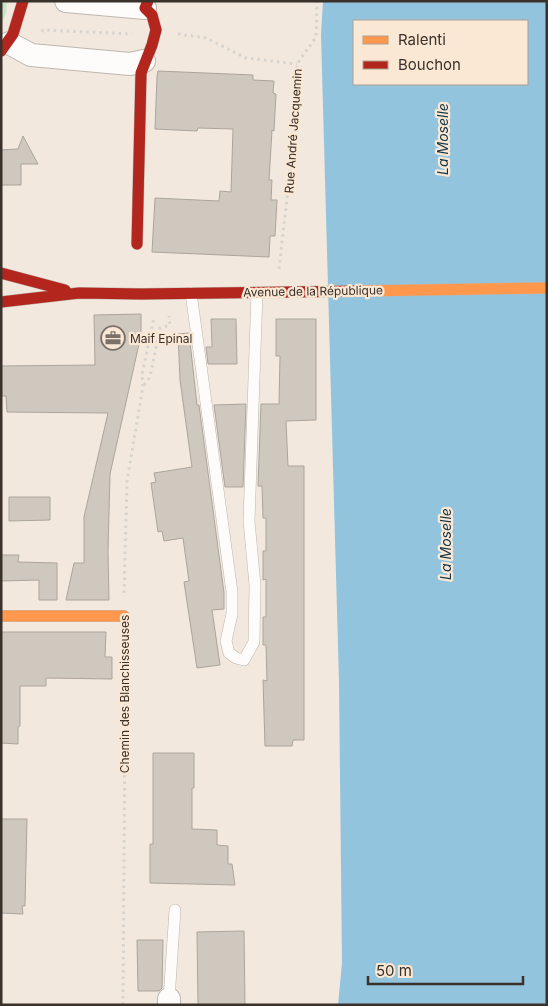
<svg xmlns="http://www.w3.org/2000/svg" width="548" height="1006" viewBox="0 0 548 1006" font-family="Inter,sans-serif">
<style>
.green{fill:#c9e4c8}
.water{fill:#92c4de;fill-rule:evenodd}
.building{fill:#cfc8be;stroke:#aca59d}
.lines{fill:none;stroke-linecap:round;stroke-linejoin:round}
.lane-casing{stroke:#beb6ae;stroke-width:12}
.street-casing{stroke:#beb6ae;stroke-width:24}
.slow-casing{stroke:#beb6ae;stroke-width:12}
.jam-casing{stroke:#beb6ae;stroke-width:12}
.path{stroke:#d7d4d0;stroke-width:3;stroke-dasharray:2.5 4;stroke-linecap:butt}
.lane{stroke:#fdfcfa;stroke-width:11}
.street{stroke:#fdfcfa;stroke-width:22}
.slow{stroke:#ff974d;stroke-width:11}
.jam{stroke:#b3261e;stroke-width:11}
.labels{text-anchor:middle;dominant-baseline:central;stroke-width:4.5;stroke-linejoin:round;paint-order:stroke}
.street-label{font-size:12px;fill:#39312a;stroke:#fbe8d4}
.poi-label{font-size:12px;fill:#39312a;stroke:#fbe8d4;text-anchor:start}
.water-label{font-size:14px;font-style:italic;fill:#133547;stroke:#fbe8d4}
</style>
<rect width="100%" height="100%" fill="#f2e8dd"/>
<path class="green" d="M 1,1 L 7,1 L 6,13 L 1,25 Z"/>
<path class="water" d="M 323,1 L 547,1 L 547,1005 L 338,1005 L 342,963 L 339,682 L 321,35 ZM 354,21 L 527,21 L 527,84 L 354,84 Z"/>
<path class="building" d="M 158,71 L 253,75 L 253,80 L 274,81 L 273,93 L 276,94 L 274,131 L 272,130 L 269,180 L 272,180 L 271,200 L 277,200 L 275,236 L 270,236 L 269,257 L 152,252 L 155,198 L 219,201 L 220,191 L 231,192 L 233,129 L 198,128 L 197,131 L 155,129 L 157,76 Z
M 23,136 L 38,164 L 21,164 L 21,185 L 1,185 L 1,150 L 18,149 Z
M 141,314 L 141,335 L 110,474 L 108,552 L 109,600 L 66,600 L 74,563 L 84,563 L 84,517 L 108,413 L 7,412 L 6,396 L 1,396 L 1,366 L 95,365 L 94,315 Z
M 211,319 L 236,319 L 237,364 L 208,364 L 206,347 L 212,347 Z
M 276,319 L 316,319 L 316,420 L 286,421 L 288,466 L 304,466 L 304,740 L 293,740 L 292,746 L 265,746 L 263,680 L 267,681 L 266,645 L 263,645 L 263,617 L 266,617 L 266,579 L 263,580 L 263,551 L 266,551 L 266,518 L 263,518 L 262,486 L 258,486 L 261,404 L 279,404 L 280,356 L 276,356 Z
M 189,333 L 197,405 L 199,405 L 224,593 L 224,609 L 212,610 L 220,665 L 197,668 L 184,582 L 189,581 L 183,538 L 164,541 L 162,531 L 158,532 L 151,483 L 156,482 L 154,473 L 192,467 L 180,380 L 178,334 Z
M 246,404 L 243,487 L 225,487 L 214,405 Z
M 9,497 L 50,497 L 50,520 L 9,521 Z
M 1,555 L 19,555 L 18,562 L 57,563 L 57,600 L 39,600 L 39,580 L 1,581 Z
M 1,632 L 106,632 L 105,657 L 112,657 L 112,679 L 46,678 L 46,686 L 20,686 L 20,726 L 18,727 L 18,744 L 1,743 Z
M 153,753 L 194,753 L 194,788 L 192,788 L 192,829 L 217,830 L 217,845 L 228,846 L 228,864 L 232,864 L 235,885 L 150,883 L 150,844 L 153,844 Z
M 1,819 L 27,819 L 25,906 L 22,906 L 23,914 L 1,913 Z
M 244,931 L 245,1005 L 198,1005 L 197,932 Z
M 137,940 L 163,940 L 162,988 L 159,991 L 138,991 Z"/>
<g class="lines">
<g class="lane-casing">
<path id="lane" d="M 191,293 L 232,592 L 232,614 L 226,641 L 229,653 L 236,658 L 244,660 L 254,642 L 255,585 L 249,521 L 257,293
M 169,999 L 175,910"/>
</g>
<g class="street-casing">
<path id="street" d="M 66,1 L 145,8
M 9,43 L 31,55 L 130,64 L 144,61
M 169,1005 L 169,999"/>
</g>
<g class="slow-casing">
<path id="slow" d="M 359,291 L 547,288
M 1,616 L 124,616"/>
</g>
<g class="jam-casing">
<path id="jam" d="M 1,51 L 13,34 L 23,1
M 137,244 L 141,73 L 152,45 L 156,30 L 152,15 L 145,8 L 148,1
M 1,273 L 65,290
M 1,302 L 79,293 L 141,294 L 359,291"/>
</g>
<path class="path" d="M 42,32 L 43,30 L 132,34
M 178,34 L 206,38 L 246,58 L 297,64
M 279,269 L 293,146 L 297,64 L 316,37 L 317,1
M 144,385 L 150,377 L 160,328 L 170,325 L 169,316
M 124,593 L 127,481 L 143,386 L 142,375 L 154,317
M 123,1005 L 125,718 L 124,639"/>
<use href="#lane" class="lane"/>
<use href="#street" class="street"/>
<use href="#slow" class="slow"/>
<use href="#jam" class="jam"/>
</g>
<defs>
<g id="office-ring" transform="scale(1.25)"><circle r="9.5" fill="#fbe8d4" stroke="#7a7169" stroke-width="1.5"/><path d="M-6-3h4V-5.5h4V-3h4V5H-6ZM-1-4.5V-3h2v-1.5ZM-6 0V1H6V0Z" fill="#7a7169"/></g>
</defs>
<g fill-rule="evenodd">
<use href="#office-ring" x="113" y="338"/>
</g>
<g class="labels">
<g class="street-label">
<text transform="translate(293 131) rotate(-86)">Rue André Jacquemin</text>
<text transform="translate(313 291) rotate(-1)">Avenue de la République</text>
<text transform="translate(124 694) rotate(-90)">Chemin des Blanchisseuses</text>
</g>
<g class="poi-label">
<text x="130" y="338">Maif Epinal</text>
</g>
<g class="water-label">
<text transform="translate(442 139) rotate(-90)">La Moselle</text>
<text transform="translate(445 544) rotate(-90)">La Moselle</text>
</g>
</g>
<rect width="548" height="1006" fill="none" stroke="#39312a" stroke-width="5"/>
<rect x="353" y="20" width="175" height="65" fill="#fbe8d4" stroke="#ad9f90"/>
<rect x="363" y="36" width="25" height="8" fill="#ff974d" stroke="#ad9f90"/>
<text x="398" y="45" font-size="15" fill="#39312a">Ralenti</text>
<rect x="363" y="61" width="25" height="8" fill="#b3261e" stroke="#ad9f90"/>
<text x="398" y="70" font-size="15" fill="#39312a">Bouchon</text>
<path d="M368 976v8h155v-8" fill="none" stroke="#39312a" stroke-width="2.5"/>
<text x="376" y="976" font-size="15" fill="#39312a" stroke="#fbe8d4" stroke-width="4" paint-order="stroke">50 m</text>
</svg>
